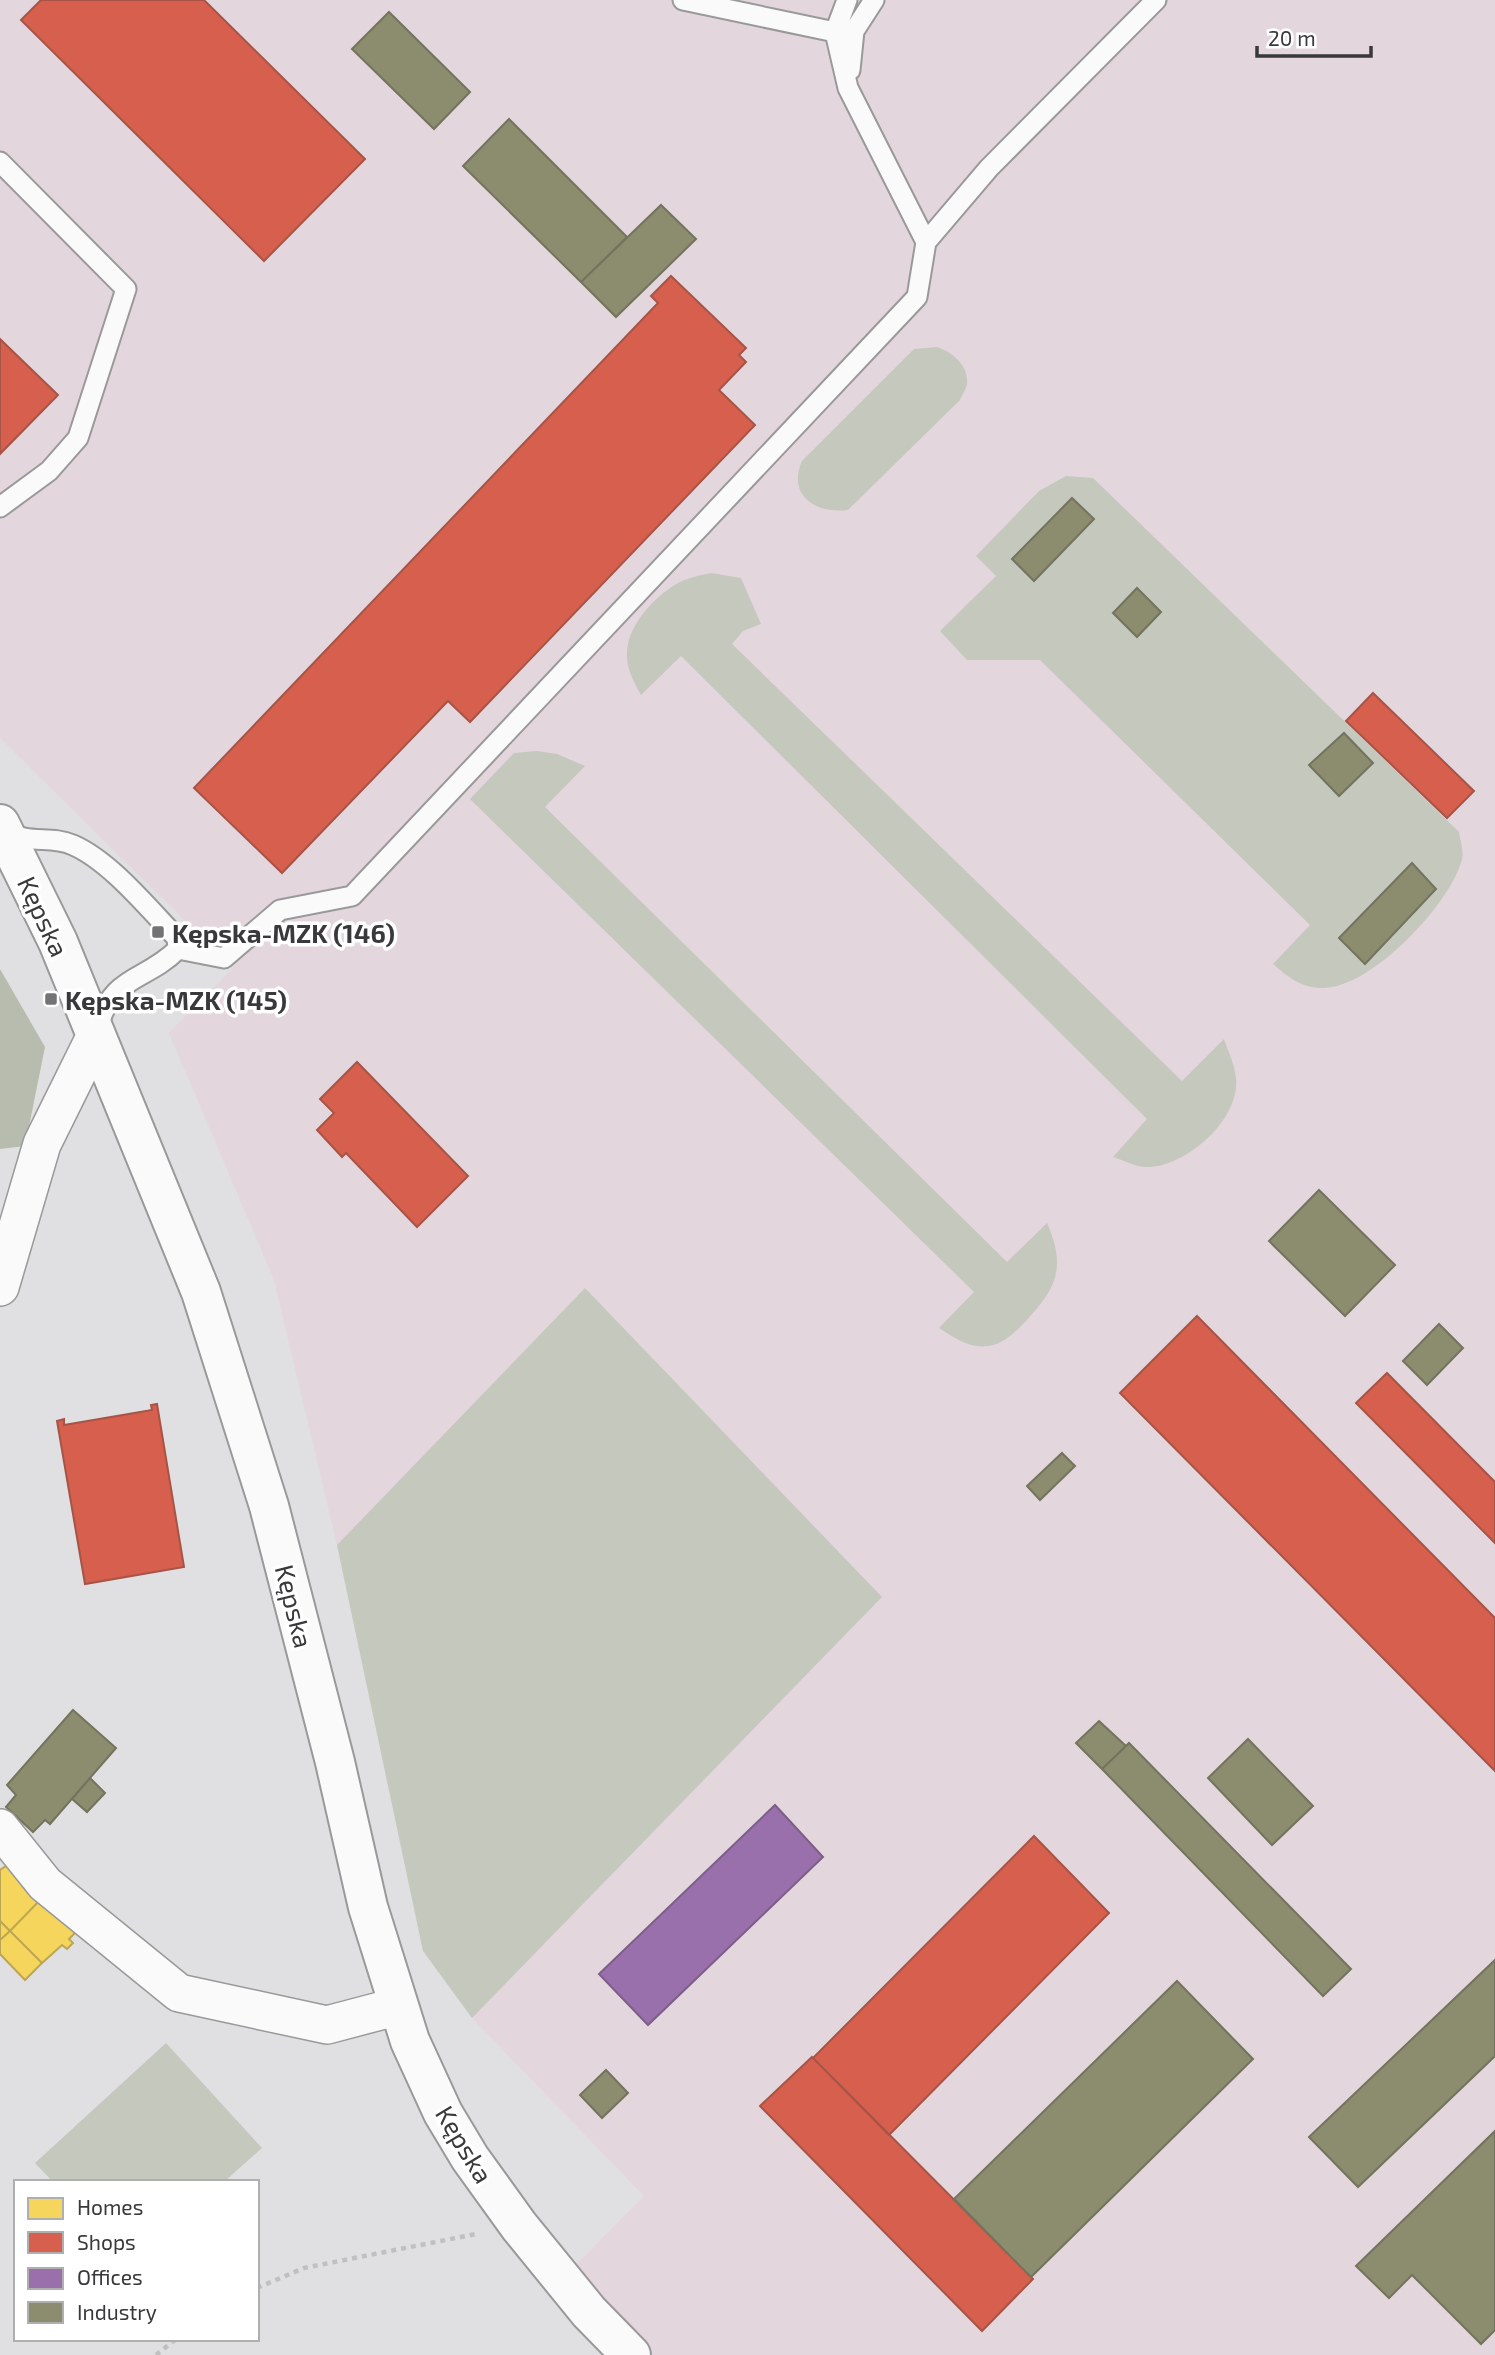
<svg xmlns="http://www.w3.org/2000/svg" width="1495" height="2355" viewBox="0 0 1495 2355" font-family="'Exo 2',sans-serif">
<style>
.industrial{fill:#e3d6dd}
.green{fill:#c4c8bd}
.forest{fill:#b7bcae}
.homes{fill:#f6d55c;stroke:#bda652;stroke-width:2}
.shops{fill:#d6604d;stroke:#a75447;stroke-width:2}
.offices{fill:#9970ab;stroke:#7c5f89;stroke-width:2}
.industry{fill:#8c8c6e;stroke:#73735e;stroke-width:2}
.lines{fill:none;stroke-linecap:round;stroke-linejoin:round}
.service-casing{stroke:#9a999a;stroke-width:23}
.minor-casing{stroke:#9a999a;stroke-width:40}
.tertiary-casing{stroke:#9a999a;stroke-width:42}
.path{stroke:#c1c0c1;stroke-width:4.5;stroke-dasharray:5 5;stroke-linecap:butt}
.service{stroke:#fafafa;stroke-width:19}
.minor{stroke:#fafafa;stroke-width:37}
.tertiary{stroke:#fafafa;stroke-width:38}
.poi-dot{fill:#737274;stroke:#fff;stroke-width:2.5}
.labels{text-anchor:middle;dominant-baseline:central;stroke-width:7;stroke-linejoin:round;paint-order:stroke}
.street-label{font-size:26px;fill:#39383a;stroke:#fff}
.poi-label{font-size:26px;font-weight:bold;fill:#39383a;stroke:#fff;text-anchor:start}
</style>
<rect width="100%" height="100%" fill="#e0dfe1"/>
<path class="industrial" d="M 0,0 L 1495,0 L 1495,2355 L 631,2355 L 562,2279 L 644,2196 L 472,2018 L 882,1597 L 585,1288 L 337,1545 L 274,1280 L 169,1033 L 233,968 L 0,738 Z"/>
<path class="green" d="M 937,347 C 952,352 969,365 967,384 C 966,389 962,395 960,400 L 848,510 C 815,514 787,495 802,461 L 914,349 Z
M 1066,476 L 1093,478 L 1459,832 C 1460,840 1464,851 1462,859 C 1451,904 1369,991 1320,988 C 1300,987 1287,976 1273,964 L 1310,925 L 1040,660 L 967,660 L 940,631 L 996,576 L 976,556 L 1039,491 Z
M 711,573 L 741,578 L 761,624 L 743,631 L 732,644 L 1182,1081 L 1224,1039 C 1229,1054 1238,1071 1236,1087 C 1233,1125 1183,1169 1144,1167 C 1135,1166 1123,1160 1113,1157 L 1147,1119 L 681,656 L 641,695 C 635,684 626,668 627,654 C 627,628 649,603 670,588 C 682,579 697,576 711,573 Z
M 537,751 L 557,754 L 585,766 L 545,807 L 1007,1262 L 1047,1223 C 1067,1268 1056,1289 1024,1323 C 1014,1333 1003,1344 988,1346 C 970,1349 953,1337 939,1328 L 974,1292 L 470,799 L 514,753 Z
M 585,1288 L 882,1597 L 472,2018 L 423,1951 L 337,1545 Z
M 166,2043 L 262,2148 L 224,2182 L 53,2182 L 35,2163 Z"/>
<path class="forest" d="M 0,969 L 45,1047 L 25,1146 L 0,1149 Z"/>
<path class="homes" d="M 9,1864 L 42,1898 L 10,1931 L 0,1921 L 0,1870 Z
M 42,1898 L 76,1932 L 69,1939 L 73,1943 L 67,1949 L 62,1945 L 42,1963 L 10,1931 Z
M 0,1921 L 10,1931 L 0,1940 Z
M 10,1931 L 42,1963 L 25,1980 L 0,1954 L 0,1940 Z"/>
<path class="shops" d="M 41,0 L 204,0 L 365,159 L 264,261 L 21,20 Z
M 671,276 L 746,348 L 739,355 L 746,362 L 719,390 L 755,425 L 470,722 L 448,701 L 282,873 L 194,788 L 658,303 L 651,296 Z
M 0,339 L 58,395 L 0,454 Z
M 1373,693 L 1474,791 L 1447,818 L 1346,721 Z
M 357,1062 L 468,1176 L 417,1227 L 346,1153 L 342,1157 L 317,1130 L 334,1113 L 320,1099 Z
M 1197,1316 L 1495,1618 L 1495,1771 L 1120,1393 Z
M 1387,1373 L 1495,1482 L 1495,1543 L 1356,1403 Z
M 157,1404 L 184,1567 L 85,1584 L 57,1421 L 64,1419 L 64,1425 L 152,1410 L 151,1405 Z
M 1034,1836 L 1109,1913 L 889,2135 L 813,2058 Z
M 812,2057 L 1033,2279 L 982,2331 L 760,2106 Z"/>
<path class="offices" d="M 775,1805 L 823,1857 L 648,2025 L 599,1974 Z"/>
<path class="industry" d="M 389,12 L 470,92 L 434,129 L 352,49 Z
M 509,119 L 627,237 L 581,282 L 463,166 Z
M 661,205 L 696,239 L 616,317 L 581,282 Z
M 1072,498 L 1094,519 L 1034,581 L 1012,559 Z
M 1137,588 L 1161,612 L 1137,637 L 1113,613 Z
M 1344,733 L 1373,763 L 1339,796 L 1309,765 Z
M 1412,863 L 1436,889 L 1365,964 L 1339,938 Z
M 1319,1190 L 1395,1265 L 1345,1316 L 1269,1241 Z
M 1439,1324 L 1463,1348 L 1427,1385 L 1403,1361 Z
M 1062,1453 L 1075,1466 L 1040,1500 L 1027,1486 Z
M 73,1710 L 116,1748 L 50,1824 L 45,1820 L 33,1832 L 6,1807 L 16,1795 L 7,1785 Z
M 1099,1721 L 1126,1746 L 1102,1769 L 1076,1743 Z
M 1248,1739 L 1313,1806 L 1272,1845 L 1208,1778 Z
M 1129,1743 L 1351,1969 L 1323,1996 L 1102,1769 Z
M 90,1778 L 105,1793 L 87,1812 L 72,1799 Z
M 1495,1960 L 1495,2056 L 1358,2187 L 1309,2137 Z
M 1177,1981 L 1253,2059 L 1031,2277 L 954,2199 Z
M 606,2070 L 628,2093 L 602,2118 L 580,2095 Z
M 1495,2131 L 1495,2330 L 1481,2344 L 1412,2275 L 1389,2298 L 1356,2266 Z"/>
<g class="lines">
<g class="service-casing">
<path id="service" d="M 683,0 L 835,32 L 848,88 L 926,242
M 835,32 L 847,0
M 850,70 L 854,31 L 874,0
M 0,162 L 126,289 L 78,438 L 49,471 L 0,507
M 6,831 C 29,845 50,835 73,845 C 110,861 148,908 177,938 L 178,949 C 144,983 112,973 97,1030
M 178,949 L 224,958 L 280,910 L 352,896 L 917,297 L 926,242 L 989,168 L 1156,0"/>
</g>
<g class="minor-casing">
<path id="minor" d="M 0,1287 L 42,1144 L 96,1035
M 0,1828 L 45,1884 L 179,1993 L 327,2025 L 399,2006"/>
</g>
<g class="tertiary-casing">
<path id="tertiary" d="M 0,824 L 58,942 L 201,1292 L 269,1506 L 335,1762 L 368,1907 L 410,2041 L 443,2113 L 470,2158 L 519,2226 L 589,2312 L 631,2355"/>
</g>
<path class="path" d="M 257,2288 L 304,2268 L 476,2234
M 156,2355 L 176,2339"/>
<use href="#service" class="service"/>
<use href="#minor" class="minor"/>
<use href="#tertiary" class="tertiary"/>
</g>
<g class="poi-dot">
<rect x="151" y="925" width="14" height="14" rx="3.5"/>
<rect x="44" y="992" width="14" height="14" rx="3.5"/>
</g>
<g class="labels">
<g class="street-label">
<text transform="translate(44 916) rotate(65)">Kępska</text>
<text transform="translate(295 1606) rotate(76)">Kępska</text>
<text transform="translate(465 2144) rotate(59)">Kępska</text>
</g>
<g class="poi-label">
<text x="172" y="932">Kępska-MZK (146)</text>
<text x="65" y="999">Kępska-MZK (145)</text>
</g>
</g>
<rect x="14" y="2180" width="245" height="161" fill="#ffffff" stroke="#b0afb0" stroke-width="2"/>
<rect x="28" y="2198" width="35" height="21" fill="#f6d55c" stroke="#b0afb0" stroke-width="2"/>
<text x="77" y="2215" font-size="21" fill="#39383a">Homes</text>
<rect x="28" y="2232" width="35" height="21" fill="#d6604d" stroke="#b0afb0" stroke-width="2"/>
<text x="77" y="2250" font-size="21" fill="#39383a">Shops</text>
<rect x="28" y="2268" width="35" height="21" fill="#9970ab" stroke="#b0afb0" stroke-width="2"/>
<text x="77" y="2285" font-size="21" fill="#39383a">Offices</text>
<rect x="28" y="2302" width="35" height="21" fill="#8c8c6e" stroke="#b0afb0" stroke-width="2"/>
<text x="77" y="2320" font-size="21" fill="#39383a">Industry</text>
<path d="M1257 46v10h114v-10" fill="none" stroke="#39383a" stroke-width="3.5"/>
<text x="1268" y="46" font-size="21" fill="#39383a" stroke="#ffffff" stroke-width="5" paint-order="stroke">20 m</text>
</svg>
